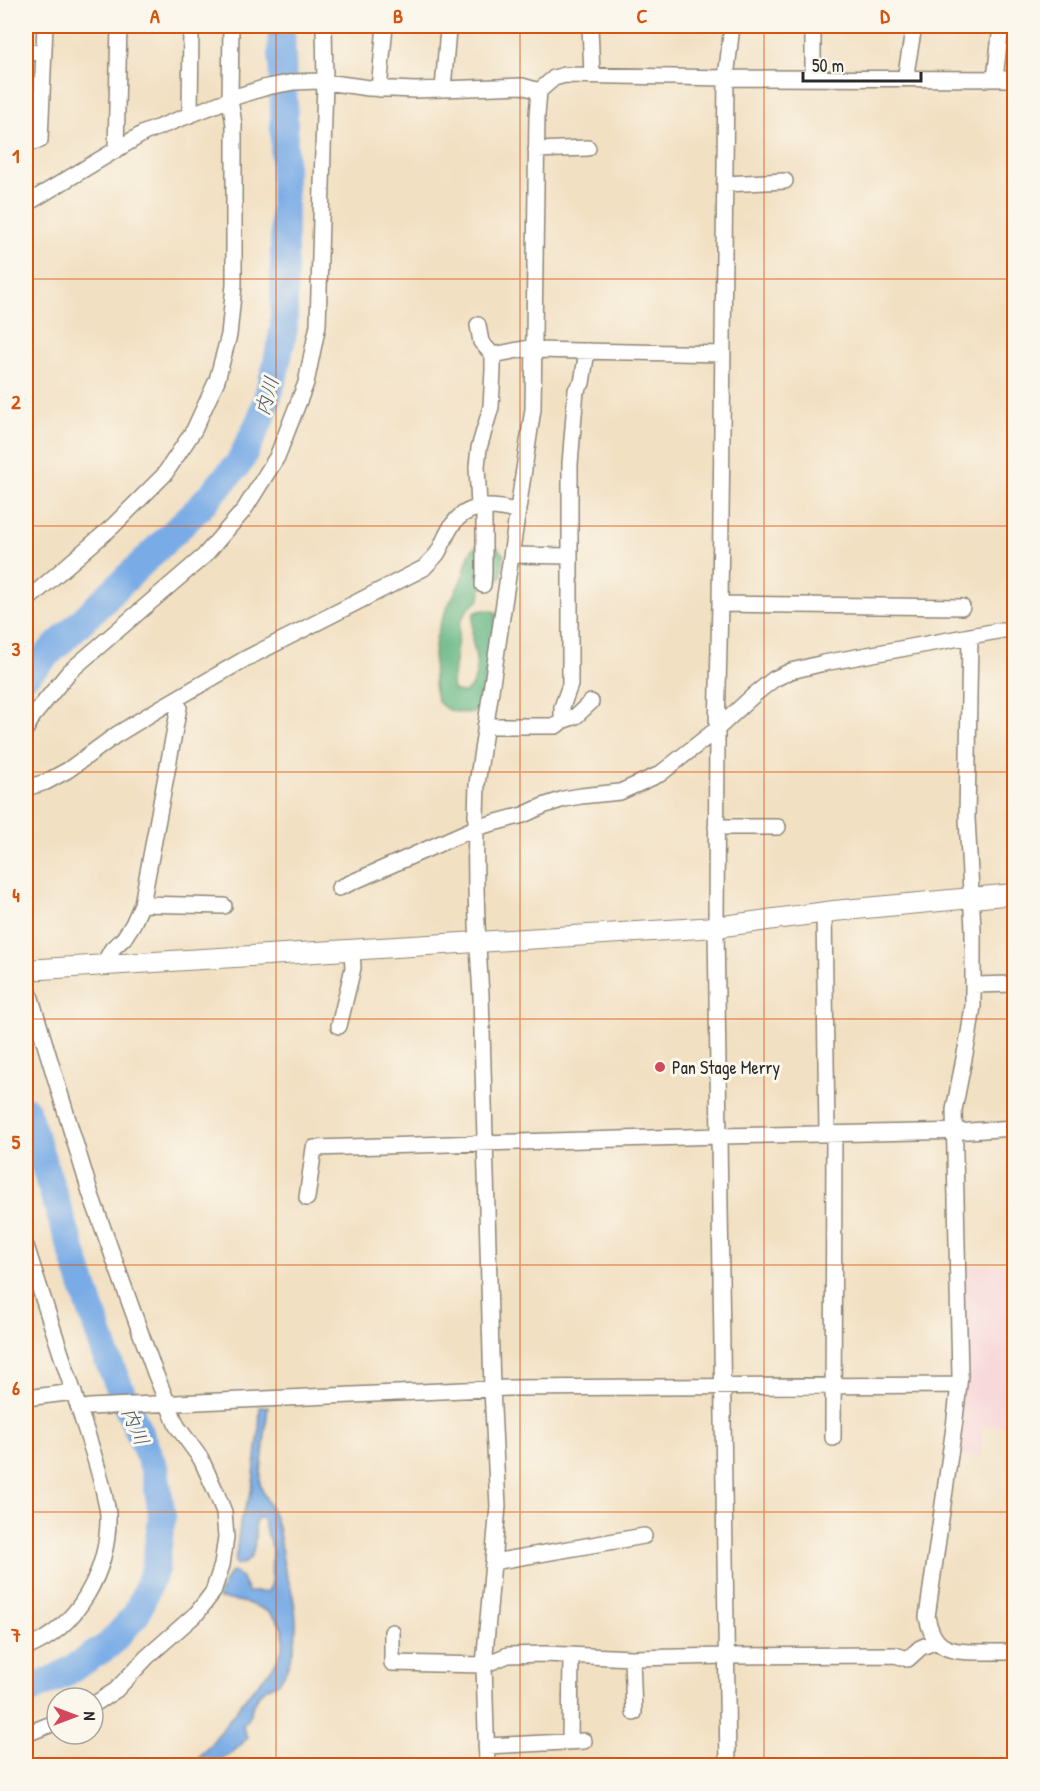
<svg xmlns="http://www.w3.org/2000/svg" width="1040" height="1791" viewBox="0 0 1040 1791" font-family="'Patrick Hand','Klee One',sans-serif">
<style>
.built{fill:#f7cfd5}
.forest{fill:#64b682;stroke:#487056;stroke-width:1.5}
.water{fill:#79ace6;stroke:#526c88;stroke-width:1.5}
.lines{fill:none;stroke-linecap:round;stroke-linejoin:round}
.river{stroke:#79ace6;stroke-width:28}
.minor-casing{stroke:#8e8676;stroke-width:18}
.tertiary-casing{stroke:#8e8676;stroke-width:22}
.minor{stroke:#fff;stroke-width:15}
.tertiary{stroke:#fff;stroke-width:20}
.grid{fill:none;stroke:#d5540f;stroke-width:1.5;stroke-opacity:0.55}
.poi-dot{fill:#d1495b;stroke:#fbf7ec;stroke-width:2}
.labels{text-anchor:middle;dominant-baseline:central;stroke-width:6;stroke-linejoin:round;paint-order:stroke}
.poi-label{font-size:18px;fill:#2b2b2b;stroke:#fbf7ec;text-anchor:start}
.water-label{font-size:20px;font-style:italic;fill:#46586c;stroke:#fbf7ec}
.neatline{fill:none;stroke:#d5540f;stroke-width:2}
.grid-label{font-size:20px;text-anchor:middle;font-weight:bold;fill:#d5540f}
</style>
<rect width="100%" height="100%" fill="#fbf7ec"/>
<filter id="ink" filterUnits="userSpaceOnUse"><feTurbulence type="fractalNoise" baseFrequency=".0167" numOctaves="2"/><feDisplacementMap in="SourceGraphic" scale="12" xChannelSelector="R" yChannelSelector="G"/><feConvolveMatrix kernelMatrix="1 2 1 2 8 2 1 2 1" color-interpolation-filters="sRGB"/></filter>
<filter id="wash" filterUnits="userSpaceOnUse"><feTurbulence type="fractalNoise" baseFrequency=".008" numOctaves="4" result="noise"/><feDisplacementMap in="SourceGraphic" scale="24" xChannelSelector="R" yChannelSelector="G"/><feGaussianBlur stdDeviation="1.35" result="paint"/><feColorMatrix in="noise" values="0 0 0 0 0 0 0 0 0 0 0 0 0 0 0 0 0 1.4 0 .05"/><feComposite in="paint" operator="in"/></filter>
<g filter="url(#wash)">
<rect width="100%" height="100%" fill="#f2e0c2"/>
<path class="built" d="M 963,1265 L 1014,1265 L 1014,1426 L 982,1426 L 982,1456 L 955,1456 Z"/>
<path class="forest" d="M 477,545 L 496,547 L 504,555 L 501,578 L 495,581 L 490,579 L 481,589 L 480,599 L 467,610 L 460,623 L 452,684 L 453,690 L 464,693 C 477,686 478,667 475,653 C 475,648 472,644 472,638 C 472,630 473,622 474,613 C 482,609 489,609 497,613 L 480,711 C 468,714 445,714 438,701 C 431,685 433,644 439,628 C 444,610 455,595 462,578 C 467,566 466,553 477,545 Z"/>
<path class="water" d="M 268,1406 L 260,1483 C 263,1497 272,1507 276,1521 C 281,1536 281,1551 284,1566 C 286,1576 291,1586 293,1597 C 296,1612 297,1632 294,1647 C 291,1658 287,1671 280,1681 C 275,1687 271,1685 265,1689 C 253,1697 254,1706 249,1716 C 245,1726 239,1723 247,1736 C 245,1744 220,1763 211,1765 C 206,1767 197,1765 192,1766 C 211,1746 227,1722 244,1700 C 254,1686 268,1676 277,1660 C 301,1616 253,1600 219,1599 L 218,1596 L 230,1573 L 234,1572 L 241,1577 L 248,1592 L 267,1592 L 271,1586 L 272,1549 L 270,1540 L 267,1536 L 263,1519 L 259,1518 L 255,1521 C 255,1536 258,1562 238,1565 L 235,1562 L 241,1518 L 250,1496 L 253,1483 L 259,1432 L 260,1407 Z"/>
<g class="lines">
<path class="river" d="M 26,675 L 197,510 L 240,462 L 262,416 L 275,371 L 284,328 L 284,112 L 281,26
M 26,1110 L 107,1358 L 155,1470 L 162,1516 L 155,1569 L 136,1615 L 109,1645 L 64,1674 L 26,1692"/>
</g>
</g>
<g filter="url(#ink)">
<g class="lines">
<g class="minor-casing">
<path id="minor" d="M 590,26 L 592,75
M 813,26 L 813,78
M 26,53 L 44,52
M 905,79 L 914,26
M 995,79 L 1001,26
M 379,89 L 385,26
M 443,89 L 448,29
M 190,115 L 191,26
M 26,144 L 40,140 L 45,26
M 116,149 L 119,26
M 536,150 L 588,148
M 725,184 L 785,181
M 26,204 L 144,133 L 238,96 L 267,87 L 294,82 L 318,81 L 369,88 L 415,90 L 522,86 L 539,91
M 478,325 L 481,342 L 493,355 L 493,370 L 491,407 L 479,448 L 477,466 L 479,507
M 534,350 L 723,354
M 493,355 L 534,347
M 512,555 L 569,556
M 483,585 L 484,573 L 484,507
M 26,601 L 113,526 L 164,475 L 194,430 L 217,380 L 229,335 L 234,285 L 234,125 L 230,99 L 231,26
M 720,604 L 962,607
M 970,636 L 967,818 L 973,929 L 973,1006 L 969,1033 L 954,1110 L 960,1376 L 954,1427 L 927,1617 C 933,1647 946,1652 975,1652 C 988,1652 1001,1652 1014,1652
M 562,721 L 562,707 L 570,685 L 570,464 L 576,390 L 582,383 L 587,351
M 485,726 L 556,726 L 562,721 L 576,716 L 591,702
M 26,729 L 33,716 L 69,672 L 204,556 L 244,510 L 277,457 L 306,383 L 318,325 L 325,81 L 324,26
M 26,788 L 46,782 L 68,770 L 116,735 L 162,707 L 245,659 L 424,568 C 428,563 433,559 437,554 C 443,545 446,533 453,524 C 468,503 495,505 518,512
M 716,827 L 778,827
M 339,888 L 475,828 L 523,815 L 543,806 L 564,799 L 581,796 L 620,792 L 660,774 L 717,729 L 755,694 L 774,679 L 791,671 L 824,663 L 1014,628
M 142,904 L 224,906
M 824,912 L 827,1134
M 103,965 L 112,949 L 124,938 L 133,924 L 142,904 L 179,707 L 177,698
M 26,982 L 91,1195 L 155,1373 L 177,1426 L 201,1459 L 216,1492 L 224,1512 L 226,1537 L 222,1565 L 213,1592 L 197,1613 L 147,1657 L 116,1690 L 93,1705
M 973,985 L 1014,984
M 339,1026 L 353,968 L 352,950
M 307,1198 L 314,1148 L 719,1136 L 969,1131 L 1014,1128
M 26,1246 L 79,1409 L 89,1407 L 508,1388 L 959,1385
M 26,1398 L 74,1392
M 833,1438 L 834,1134
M 493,1562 L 644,1536
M 392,1632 L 392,1663 L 484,1665 L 508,1655 L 545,1654 L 632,1658 L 727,1656 L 895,1655 L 908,1659 L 920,1648 L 936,1641
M 26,1648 C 78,1628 109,1570 108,1516 C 108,1508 105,1501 104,1493 C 98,1465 88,1437 79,1409
M 632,1658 L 634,1713
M 26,1734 L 57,1722
M 570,1741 L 571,1656
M 486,1746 L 584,1741
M 487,1766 L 484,1665 L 498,1506 L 492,1389 L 481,995 C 476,925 474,855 477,784 L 533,409 L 537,115 L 539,91 L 554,78 L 565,75 L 726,78 L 1014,79
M 728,1766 L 716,927 L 717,729 L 720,604 L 726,78 L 732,26"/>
</g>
<g class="tertiary-casing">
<path id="tertiary" d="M 26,970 L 716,927 L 834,911 L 1014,894"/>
</g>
<use href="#minor" class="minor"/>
<use href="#tertiary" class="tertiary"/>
</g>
</g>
<path class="grid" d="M 276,26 L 276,1766M 520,26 L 520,1766M 764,26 L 764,1766M 26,279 L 1014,279M 26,526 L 1014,526M 26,772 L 1014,772M 26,1019 L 1014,1019M 26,1265 L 1014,1265M 26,1512 L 1014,1512"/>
<circle class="poi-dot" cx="660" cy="1067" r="6"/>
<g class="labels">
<g class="poi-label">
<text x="672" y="1067">Pan Stage Merry</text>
</g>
<g class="water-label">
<text transform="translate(266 396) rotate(-74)">内川</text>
<text transform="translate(136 1426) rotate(67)">内川</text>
</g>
</g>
<rect width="1040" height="1791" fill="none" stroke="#fbf7ec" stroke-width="66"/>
<g transform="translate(75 1716) rotate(90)"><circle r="28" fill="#fbf7ec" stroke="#a8a59f" stroke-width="1.5"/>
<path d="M0-4.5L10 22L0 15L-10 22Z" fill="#d1495b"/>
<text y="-9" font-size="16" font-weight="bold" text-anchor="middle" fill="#2b2b2b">N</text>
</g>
<path d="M803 72v9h118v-9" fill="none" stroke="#2b2b2b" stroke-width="3"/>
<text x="812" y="72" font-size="18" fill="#2b2b2b" stroke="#fbf7ec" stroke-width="4.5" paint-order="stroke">50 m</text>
<rect x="33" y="33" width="974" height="1725" class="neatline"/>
<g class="grid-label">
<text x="155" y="23">A</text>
<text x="398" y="23">B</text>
<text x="642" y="23">C</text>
<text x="885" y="23">D</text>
<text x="16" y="163">1</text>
<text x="16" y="409">2</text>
<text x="16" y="656">3</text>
<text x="16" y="902">4</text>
<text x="16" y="1149">5</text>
<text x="16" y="1395">6</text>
<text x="16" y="1642">7</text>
</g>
</svg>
